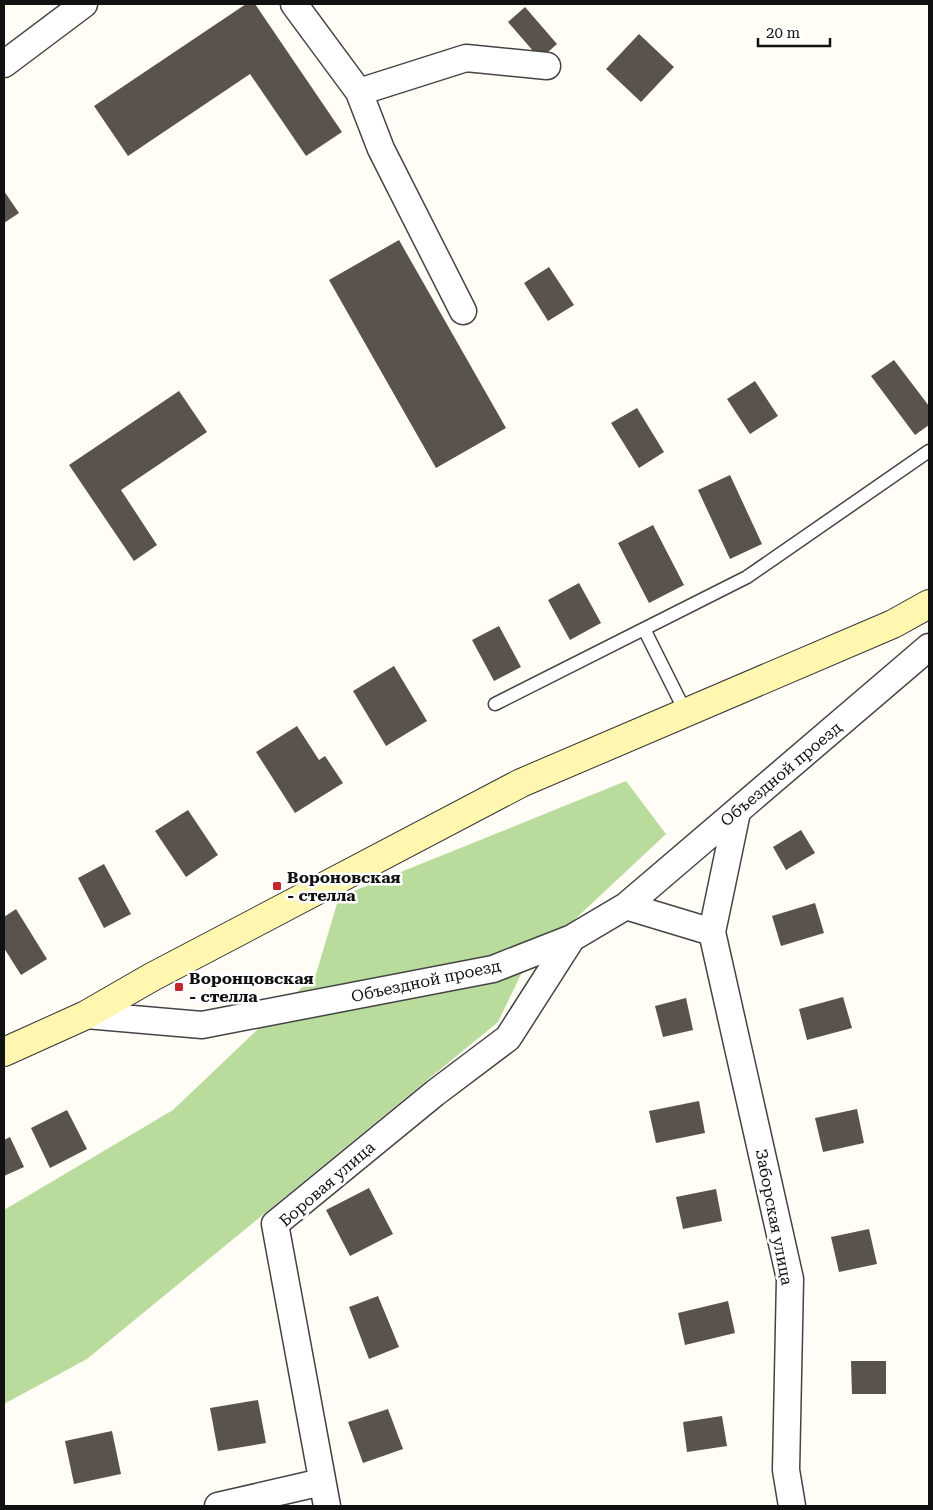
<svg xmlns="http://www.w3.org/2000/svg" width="933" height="1510" viewBox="0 0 933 1510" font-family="'Roboto Serif',serif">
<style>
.forest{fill:#b9dc9c}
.building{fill:#5a524d}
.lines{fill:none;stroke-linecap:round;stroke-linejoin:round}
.lane-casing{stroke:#444;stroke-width:15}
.street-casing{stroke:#444;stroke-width:29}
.secondary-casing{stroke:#333;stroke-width:30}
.lane{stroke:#fff;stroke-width:12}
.street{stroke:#fff;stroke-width:26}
.secondary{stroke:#fff6b0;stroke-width:28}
.poi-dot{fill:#c4262e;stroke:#fff;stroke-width:2}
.labels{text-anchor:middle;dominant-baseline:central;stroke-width:5;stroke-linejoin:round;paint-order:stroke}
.street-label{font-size:16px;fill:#111;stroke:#fff}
.poi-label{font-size:16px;font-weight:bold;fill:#111;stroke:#fff;text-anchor:start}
</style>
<rect width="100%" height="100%" fill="#fffdf5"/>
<path class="forest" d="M 626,781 L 666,834 L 525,966 L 498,1022 L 87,1359 L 4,1404 L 4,1210 L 173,1110 L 316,974 L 339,897 Z"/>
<path class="building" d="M 246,4 L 255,4 L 342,132 L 306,156 L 250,74 L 128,156 L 94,106 Z
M 525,7 L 557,44 L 540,59 L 508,22 Z
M 639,34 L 674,67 L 641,102 L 606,69 Z
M 4,191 L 19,213 L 4,223 Z
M 399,240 L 506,428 L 436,468 L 329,280 Z
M 549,267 L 574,305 L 548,321 L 524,283 Z
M 894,360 L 929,406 L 929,425 L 915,435 L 871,376 Z
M 755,381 L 778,416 L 750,434 L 727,399 Z
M 179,391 L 207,432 L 121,490 L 157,545 L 134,561 L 69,465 Z
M 637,408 L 664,452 L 639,468 L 611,423 Z
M 730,475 L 762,544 L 730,559 L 698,490 Z
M 653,525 L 684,585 L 649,603 L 618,543 Z
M 579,583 L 601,623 L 570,640 L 548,600 Z
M 499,626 L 521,667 L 494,681 L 472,640 Z
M 394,666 L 427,721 L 386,746 L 353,691 Z
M 297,726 L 319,760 L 325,756 L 343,783 L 295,813 L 256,752 Z
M 188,810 L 218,855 L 186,877 L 155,831 Z
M 801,830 L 815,853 L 786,870 L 773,847 Z
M 104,864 L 131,914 L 104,928 L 78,878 Z
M 815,903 L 824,933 L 781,946 L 772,916 Z
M 16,909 L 47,959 L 21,975 L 4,948 L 4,917 Z
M 843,997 L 852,1028 L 807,1040 L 799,1009 Z
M 686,998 L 693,1030 L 663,1037 L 655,1006 Z
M 699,1101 L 705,1133 L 656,1143 L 649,1111 Z
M 857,1109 L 864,1143 L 823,1152 L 815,1118 Z
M 67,1110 L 87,1149 L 50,1168 L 31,1128 Z
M 10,1137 L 24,1167 L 4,1176 L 4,1140 Z
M 369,1188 L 393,1234 L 350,1256 L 326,1210 Z
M 716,1189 L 722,1221 L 683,1229 L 676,1197 Z
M 869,1229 L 877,1264 L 839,1272 L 831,1237 Z
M 378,1296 L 399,1347 L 369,1359 L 349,1307 Z
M 728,1301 L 735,1333 L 685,1345 L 678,1313 Z
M 851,1361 L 886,1361 L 886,1394 L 852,1394 Z
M 258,1400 L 266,1443 L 218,1451 L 210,1408 Z
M 388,1409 L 403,1449 L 363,1463 L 348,1422 Z
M 722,1416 L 727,1446 L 687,1452 L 683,1422 Z
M 112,1431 L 121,1474 L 74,1484 L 65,1441 Z"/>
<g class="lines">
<g class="lane-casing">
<path id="lane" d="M 644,629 L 686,713
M 495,704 L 747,577 L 929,451"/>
</g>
<g class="street-casing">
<path id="street" d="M 294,4 L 359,92 L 381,149 L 463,311
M 4,64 L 84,4
M 359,92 L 466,58 L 547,66
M 737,812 L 712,932 L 790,1279 L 786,1470 L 792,1506
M 626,906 L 712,932
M 86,1015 L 202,1025 L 493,969 L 572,938 L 626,906 L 929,647
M 218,1506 L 322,1482
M 327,1506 L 275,1224 L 435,1093 L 508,1038 L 572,938"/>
</g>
<g class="secondary-casing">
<path id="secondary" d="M 4,1052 L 86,1015 L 152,977 L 521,783 L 893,624 L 929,604"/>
</g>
<use href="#lane" class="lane"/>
<use href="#street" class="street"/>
<use href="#secondary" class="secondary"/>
</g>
<g class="poi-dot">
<rect x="272" y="881" width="10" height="10" rx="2.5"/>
<rect x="174" y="982" width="10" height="10" rx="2.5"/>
</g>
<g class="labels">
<g class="street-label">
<text transform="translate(781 774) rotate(-40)">Объездной проезд</text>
<text transform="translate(426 981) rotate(-12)">Объездной проезд</text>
<text transform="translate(327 1184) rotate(-41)">Боровая улица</text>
<text transform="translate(774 1217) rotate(79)">Заборская улица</text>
</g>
<g class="poi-label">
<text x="287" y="877">Вороновская<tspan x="287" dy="18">- стелла</tspan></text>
<text x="189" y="978">Воронцовская<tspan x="189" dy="18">- стелла</tspan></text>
</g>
</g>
<rect width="933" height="1510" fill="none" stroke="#111111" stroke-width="10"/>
<path d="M758 38v8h72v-8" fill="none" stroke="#111111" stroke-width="2.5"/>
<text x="766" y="38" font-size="15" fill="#111111" stroke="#ffffff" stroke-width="4" paint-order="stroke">20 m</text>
</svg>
